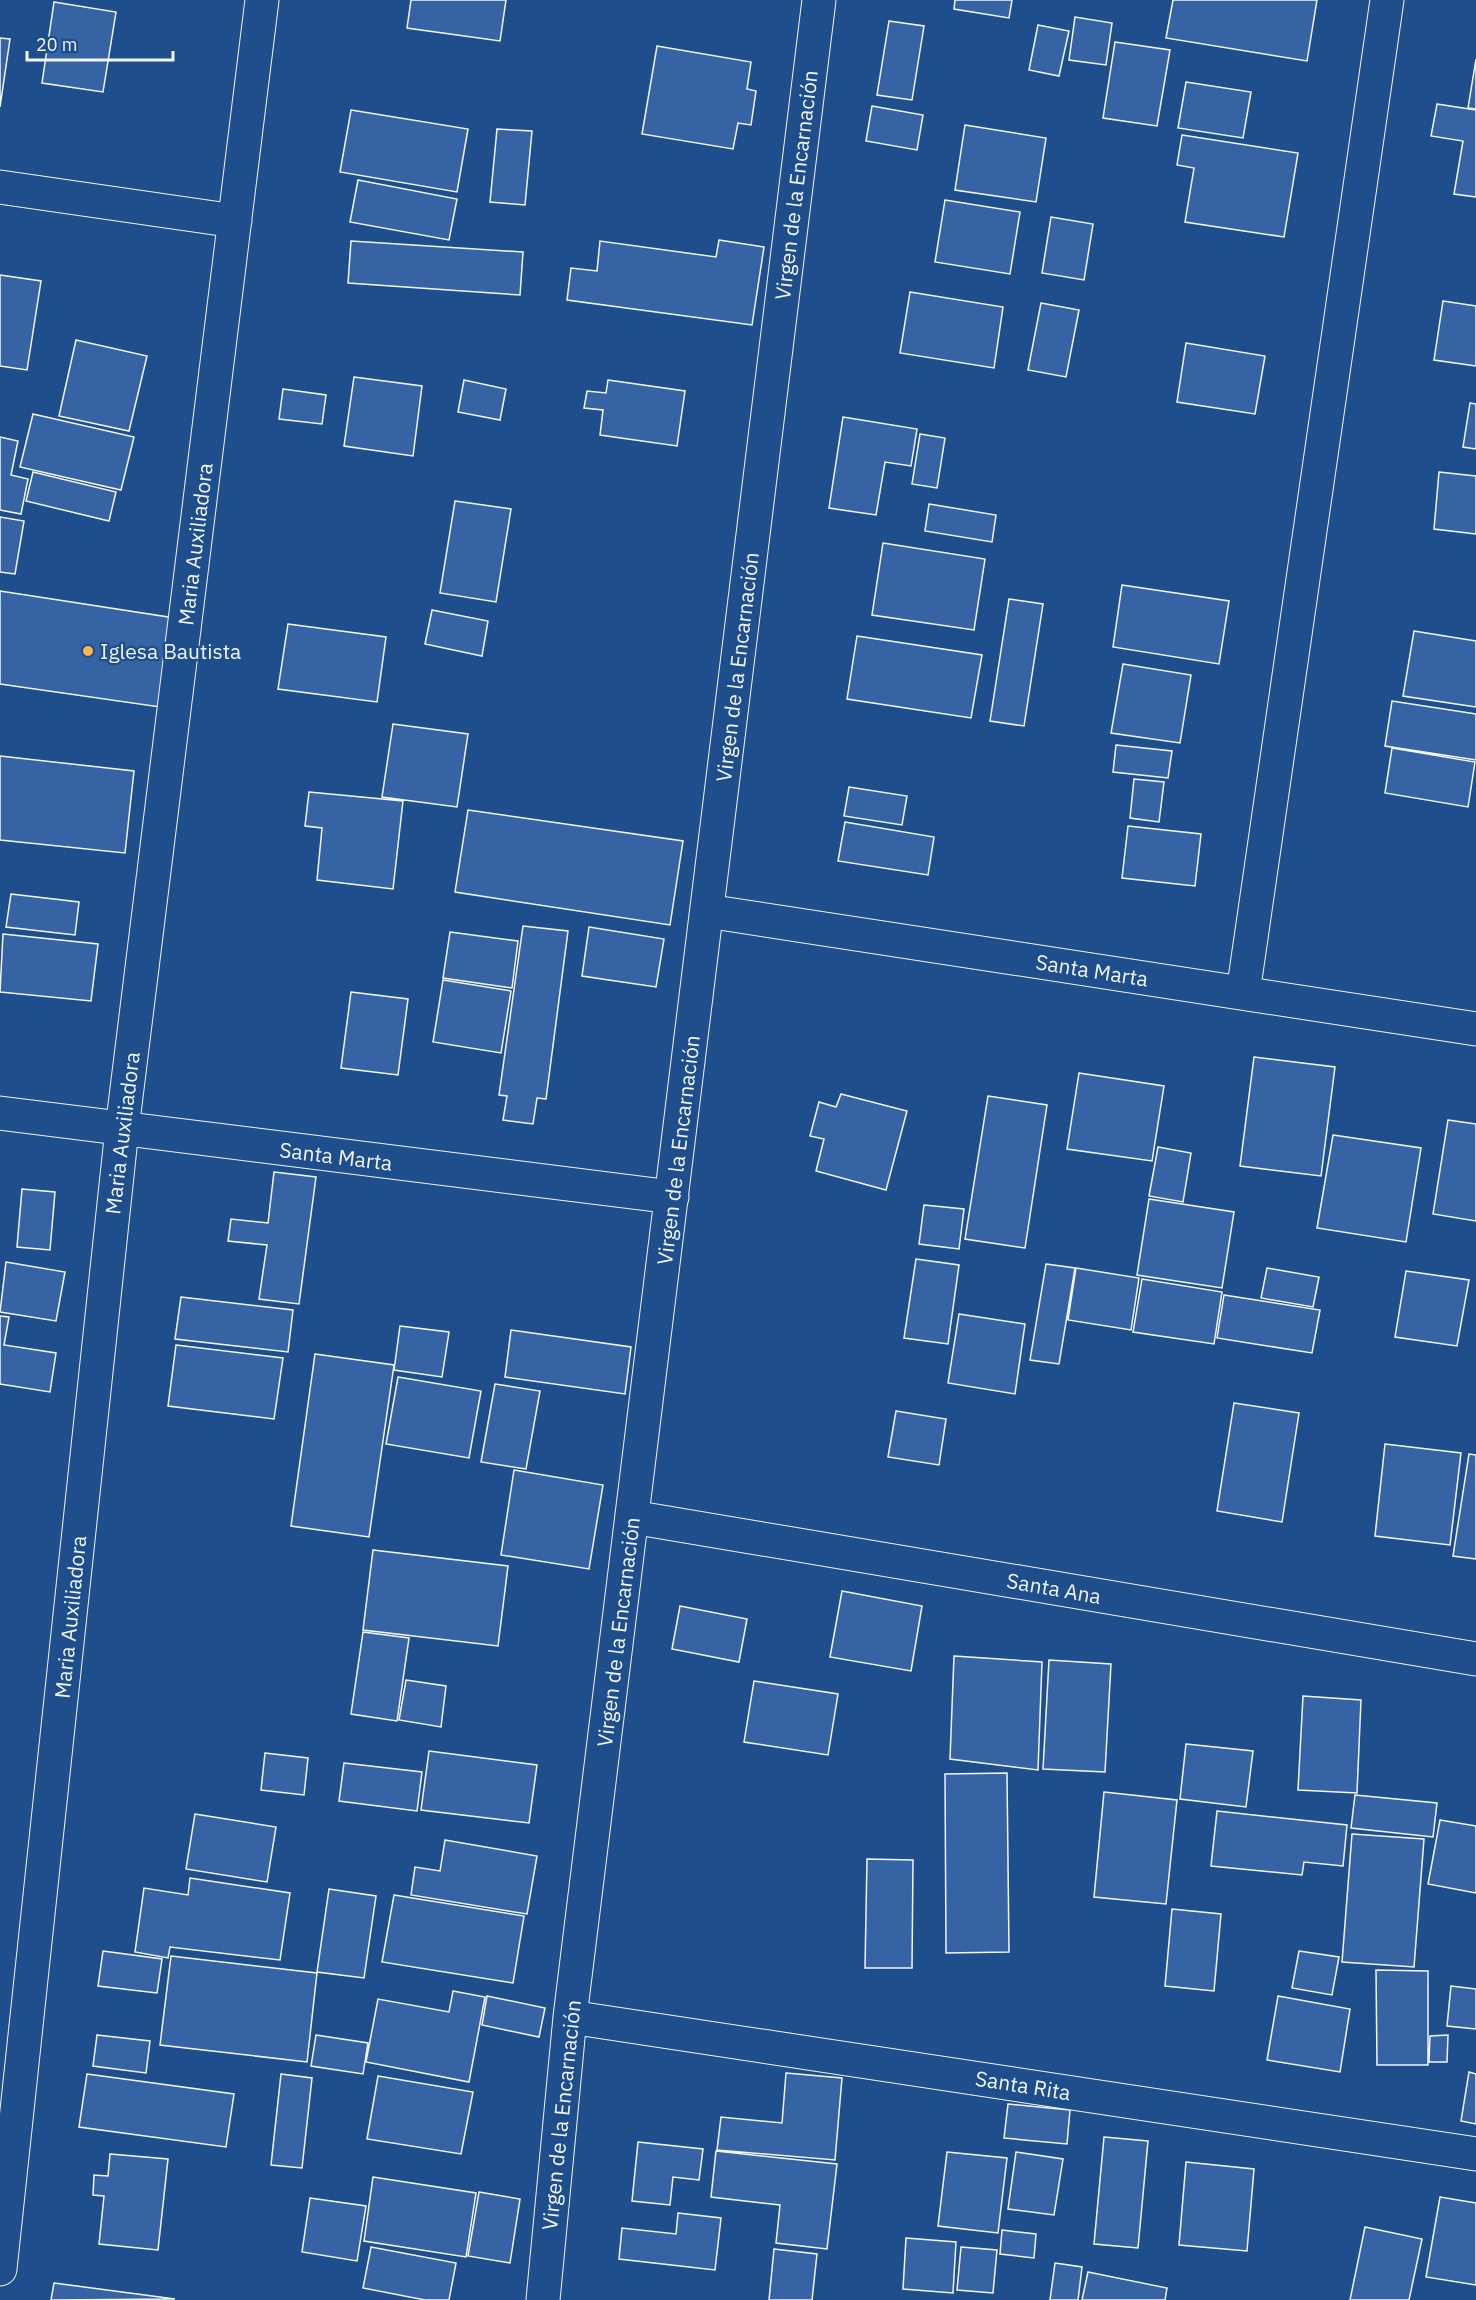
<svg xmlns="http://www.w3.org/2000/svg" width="1476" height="2300" viewBox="0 0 1476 2300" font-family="'IBM Plex Sans',sans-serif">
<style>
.building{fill:#3563a3;stroke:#f2f6ff;stroke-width:1.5}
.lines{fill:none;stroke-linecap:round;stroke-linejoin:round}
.street-casing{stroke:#f2f6ff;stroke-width:35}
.street{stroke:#1f4e8c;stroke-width:33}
.poi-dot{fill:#ffb74d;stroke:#1f4e8c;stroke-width:2}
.labels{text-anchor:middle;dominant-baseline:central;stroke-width:4.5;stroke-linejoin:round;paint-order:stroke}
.street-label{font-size:21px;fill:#f2f6ff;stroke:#1f4e8c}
.poi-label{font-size:21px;fill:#f2f6ff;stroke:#1f4e8c;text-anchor:start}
</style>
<rect width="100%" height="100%" fill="#1f4e8c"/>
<path class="building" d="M 411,0 L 506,0 L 500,41 L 407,28 Z
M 955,0 L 1012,0 L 1009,18 L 954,9 Z
M 1173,0 L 1317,0 L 1307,61 L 1166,38 Z
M 54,2 L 116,12 L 103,92 L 42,83 Z
M 1075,17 L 1112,23 L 1106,65 L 1069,60 Z
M 889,21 L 924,26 L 912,100 L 877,95 Z
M 1038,25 L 1069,31 L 1059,76 L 1029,70 Z
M 0,38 L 10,39 L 0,107 Z
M 1115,42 L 1170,50 L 1157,126 L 1103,118 Z
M 657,46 L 751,62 L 747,89 L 756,91 L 751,125 L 738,123 L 733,149 L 642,134 Z
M 1476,59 L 1476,109 L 1468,108 Z
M 1186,82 L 1251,92 L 1243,138 L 1178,128 Z
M 1437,104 L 1476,110 L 1476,197 L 1454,194 L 1463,141 L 1431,136 Z
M 872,106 L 923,115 L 917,150 L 866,141 Z
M 351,110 L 468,129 L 457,192 L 340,172 Z
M 965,125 L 1046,138 L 1036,202 L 955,190 Z
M 497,129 L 532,131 L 525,205 L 490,202 Z
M 1182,135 L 1298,153 L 1284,237 L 1185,222 L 1194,168 L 1177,165 Z
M 358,180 L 457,199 L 449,240 L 350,222 Z
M 945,200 L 1020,212 L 1010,274 L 935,262 Z
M 1051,217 L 1093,224 L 1084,280 L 1042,273 Z
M 719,240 L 764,247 L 752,325 L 567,300 L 571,268 L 597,271 L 600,241 L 716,257 Z
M 351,241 L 523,252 L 520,295 L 348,283 Z
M 0,275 L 41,281 L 27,370 L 0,366 Z
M 910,292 L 1003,307 L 994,368 L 900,353 Z
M 1443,301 L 1476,306 L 1476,366 L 1434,360 Z
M 1041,303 L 1079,310 L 1066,377 L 1028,370 Z
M 76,340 L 147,356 L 129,431 L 59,416 Z
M 1186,343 L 1265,356 L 1255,414 L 1177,402 Z
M 354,377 L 422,386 L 413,456 L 344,446 Z
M 464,380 L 506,389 L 500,420 L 458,412 Z
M 608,380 L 685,391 L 677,446 L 600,435 L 603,410 L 584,408 L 587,391 L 606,393 Z
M 283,389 L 326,395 L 322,424 L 279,419 Z
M 1470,403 L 1476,404 L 1476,449 L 1463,447 Z
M 33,414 L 134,437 L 121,490 L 20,467 Z
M 843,417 L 917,429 L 911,466 L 885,462 L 876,515 L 829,508 Z
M 920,434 L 945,438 L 937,488 L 912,484 Z
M 0,437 L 18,441 L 11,475 L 28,479 L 21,514 L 0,510 Z
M 33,472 L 116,492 L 109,521 L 26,501 Z
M 1439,472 L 1476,476 L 1476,534 L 1434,529 Z
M 455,501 L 511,509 L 496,602 L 440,593 Z
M 929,504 L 996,515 L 992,542 L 925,531 Z
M 0,517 L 24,521 L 15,574 L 0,572 Z
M 883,543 L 985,559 L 974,630 L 872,615 Z
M 1122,585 L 1229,601 L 1219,664 L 1113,647 Z
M 0,591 L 181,619 L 167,708 L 0,684 Z
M 1009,599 L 1043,604 L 1024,726 L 990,721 Z
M 432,610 L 488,621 L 482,656 L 425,644 Z
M 288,624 L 386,637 L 377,702 L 278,689 Z
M 1414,631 L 1476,641 L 1476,707 L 1403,696 Z
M 857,636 L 982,655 L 971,718 L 847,699 Z
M 1123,664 L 1191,675 L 1180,743 L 1111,733 Z
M 1392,701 L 1476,714 L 1476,760 L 1385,746 Z
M 393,724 L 468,734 L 457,807 L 382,797 Z
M 1116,745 L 1172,751 L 1168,778 L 1113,772 Z
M 1392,748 L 1475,762 L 1468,807 L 1385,793 Z
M 0,756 L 134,771 L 125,853 L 0,840 Z
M 1134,779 L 1164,782 L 1159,822 L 1130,818 Z
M 849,787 L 907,796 L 902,825 L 844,816 Z
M 309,792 L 403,801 L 393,889 L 317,880 L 322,828 L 305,826 Z
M 468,810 L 683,841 L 670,925 L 455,892 Z
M 845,822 L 934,837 L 928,875 L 838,861 Z
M 1128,826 L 1201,834 L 1195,886 L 1122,878 Z
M 11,894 L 79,902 L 75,935 L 6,927 Z
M 523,926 L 568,931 L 546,1099 L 537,1098 L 533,1124 L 503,1120 L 507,1096 L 499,1095 Z
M 589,927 L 664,939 L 656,987 L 582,976 Z
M 450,932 L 518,941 L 512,988 L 443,978 Z
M 3,934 L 98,944 L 91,1001 L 0,992 Z
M 443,980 L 511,991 L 501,1053 L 433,1042 Z
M 351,992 L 408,999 L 398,1075 L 341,1068 Z
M 1254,1057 L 1335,1067 L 1321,1176 L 1240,1166 Z
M 1079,1073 L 1164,1086 L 1152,1161 L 1067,1149 Z
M 841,1094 L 907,1111 L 886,1190 L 816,1171 L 824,1139 L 810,1136 L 819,1102 L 836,1107 Z
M 988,1096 L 1047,1105 L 1025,1248 L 965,1239 Z
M 1448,1120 L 1476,1124 L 1476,1221 L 1433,1214 Z
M 1333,1135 L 1421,1148 L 1406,1242 L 1317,1228 Z
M 1158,1147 L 1191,1153 L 1183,1202 L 1149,1196 Z
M 274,1172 L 316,1177 L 299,1304 L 259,1299 L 267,1245 L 228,1241 L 231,1219 L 268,1223 Z
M 22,1189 L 55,1192 L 50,1250 L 17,1247 Z
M 1149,1199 L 1234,1212 L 1222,1288 L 1137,1275 Z
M 924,1205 L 964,1209 L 959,1249 L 919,1244 Z
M 916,1259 L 959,1265 L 948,1344 L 904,1338 Z
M 6,1262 L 65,1272 L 56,1321 L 0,1312 Z
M 1046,1264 L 1075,1268 L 1059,1364 L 1030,1360 Z
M 1076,1268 L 1139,1278 L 1131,1330 L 1068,1320 Z
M 1267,1268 L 1319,1277 L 1313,1307 L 1261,1298 Z
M 1406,1271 L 1469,1280 L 1457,1346 L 1395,1337 Z
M 1142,1279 L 1222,1292 L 1214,1344 L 1133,1332 Z
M 1224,1295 L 1320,1310 L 1312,1353 L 1217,1338 Z
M 181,1297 L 293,1310 L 288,1352 L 175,1339 Z
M 959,1314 L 1025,1324 L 1015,1394 L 948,1383 Z
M 0,1316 L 9,1317 L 4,1345 L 56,1353 L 50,1392 L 0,1384 Z
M 400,1326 L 449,1332 L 442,1377 L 394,1370 Z
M 511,1330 L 631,1347 L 625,1394 L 505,1377 Z
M 176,1345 L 283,1358 L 274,1419 L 168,1406 Z
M 315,1354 L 394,1365 L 369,1537 L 291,1526 Z
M 398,1377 L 481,1391 L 469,1458 L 386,1444 Z
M 495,1384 L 540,1391 L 526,1469 L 481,1462 Z
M 1234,1403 L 1299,1413 L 1282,1522 L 1217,1511 Z
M 896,1411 L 946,1419 L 939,1465 L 888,1457 Z
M 1385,1444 L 1461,1453 L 1450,1545 L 1375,1536 Z
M 1469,1454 L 1476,1455 L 1476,1559 L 1453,1556 Z
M 514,1470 L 603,1485 L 589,1569 L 501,1555 Z
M 373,1550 L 508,1566 L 498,1646 L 363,1630 Z
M 842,1591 L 922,1606 L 911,1671 L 830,1657 Z
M 680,1606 L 747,1619 L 739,1662 L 672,1649 Z
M 363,1632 L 409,1638 L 397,1721 L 351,1714 Z
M 954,1656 L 1042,1662 L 1038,1770 L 950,1759 Z
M 1049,1660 L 1111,1664 L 1105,1772 L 1043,1769 Z
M 406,1680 L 446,1686 L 441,1727 L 399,1720 Z
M 754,1681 L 838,1694 L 828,1755 L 744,1742 Z
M 1303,1696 L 1361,1700 L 1357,1793 L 1298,1790 Z
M 1186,1744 L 1253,1751 L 1246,1807 L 1180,1799 Z
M 429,1751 L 537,1765 L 529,1823 L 421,1810 Z
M 265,1753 L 308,1758 L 304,1795 L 261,1790 Z
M 344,1763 L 422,1772 L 417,1811 L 339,1801 Z
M 1007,1773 L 1009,1952 L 946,1953 L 945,1774 Z
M 1104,1792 L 1177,1800 L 1166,1904 L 1094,1897 Z
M 1355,1795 L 1437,1803 L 1433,1837 L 1351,1828 Z
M 1217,1811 L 1347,1825 L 1343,1866 L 1304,1862 L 1302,1875 L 1211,1866 Z
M 195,1814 L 276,1827 L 267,1882 L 186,1869 Z
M 1440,1820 L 1476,1826 L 1476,1893 L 1428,1884 Z
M 1352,1834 L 1424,1839 L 1414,1967 L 1342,1962 Z
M 445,1840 L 537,1856 L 527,1914 L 411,1895 L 415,1867 L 440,1871 Z
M 867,1859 L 913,1860 L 912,1968 L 865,1968 Z
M 190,1878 L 290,1893 L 280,1960 L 170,1947 L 168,1958 L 135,1952 L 144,1888 L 188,1895 Z
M 329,1889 L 376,1896 L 364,1978 L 317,1972 Z
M 394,1895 L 524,1916 L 513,1983 L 382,1962 Z
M 1172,1909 L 1221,1914 L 1214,1991 L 1165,1986 Z
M 103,1951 L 162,1959 L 157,1993 L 98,1986 Z
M 1299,1951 L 1339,1957 L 1332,1995 L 1292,1988 Z
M 171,1956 L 317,1973 L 307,2062 L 160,2045 Z
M 1376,1970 L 1428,1971 L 1428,2065 L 1377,2065 Z
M 1451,1986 L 1476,1989 L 1476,2029 L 1447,2026 Z
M 453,1991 L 485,1997 L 469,2082 L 366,2062 L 378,1999 L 449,2012 Z
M 487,1996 L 545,2008 L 539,2037 L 482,2025 Z
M 1278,1996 L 1350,2009 L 1340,2072 L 1267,2060 Z
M 97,2035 L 150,2041 L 146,2073 L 93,2066 Z
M 316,2035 L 368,2043 L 363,2074 L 311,2066 Z
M 1448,2035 L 1447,2062 L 1429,2062 L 1430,2036 Z
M 1469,2072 L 1476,2074 L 1476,2124 L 1461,2121 Z
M 786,2073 L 842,2078 L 835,2160 L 717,2150 L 721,2117 L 782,2123 Z
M 87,2074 L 234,2094 L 226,2147 L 79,2127 Z
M 281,2074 L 312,2078 L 302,2168 L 271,2165 Z
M 378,2076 L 473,2092 L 461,2154 L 367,2139 Z
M 1008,2104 L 1070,2110 L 1067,2144 L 1004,2138 Z
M 1104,2137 L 1148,2141 L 1138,2248 L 1094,2244 Z
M 638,2142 L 703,2149 L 699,2180 L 673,2177 L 670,2205 L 632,2201 Z
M 716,2151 L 837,2164 L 827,2249 L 776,2243 L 780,2205 L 711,2197 Z
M 947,2152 L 1007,2158 L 998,2233 L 938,2226 Z
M 1016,2152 L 1063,2159 L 1054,2215 L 1008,2209 Z
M 110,2154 L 168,2159 L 158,2250 L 99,2244 L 104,2196 L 93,2195 L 94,2175 L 108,2176 Z
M 1186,2162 L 1254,2169 L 1247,2251 L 1179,2245 Z
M 373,2177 L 476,2193 L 466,2257 L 364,2241 Z
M 479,2192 L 520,2199 L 510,2263 L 468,2256 Z
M 1440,2197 L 1476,2203 L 1476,2285 L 1426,2277 Z
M 310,2198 L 366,2206 L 357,2261 L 302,2252 Z
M 678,2213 L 721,2218 L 715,2270 L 619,2259 L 622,2228 L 676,2234 Z
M 1365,2227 L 1422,2239 L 1409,2300 L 1350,2300 Z
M 1002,2230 L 1036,2234 L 1034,2258 L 1000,2254 Z
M 906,2238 L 956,2242 L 953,2293 L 903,2289 Z
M 371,2247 L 456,2263 L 449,2300 L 425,2300 L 363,2288 Z
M 961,2247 L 997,2250 L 993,2293 L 957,2290 Z
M 774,2249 L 817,2254 L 812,2300 L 769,2300 Z
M 1055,2263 L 1082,2267 L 1078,2300 L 1050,2300 Z
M 1088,2272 L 1167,2288 L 1165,2300 L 1082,2300 Z
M 54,2283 L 175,2299 L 51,2300 Z"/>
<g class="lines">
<g class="street-casing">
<path id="street" d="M 0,187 L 235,221
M 707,911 L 1476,1029
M 1243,993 L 1387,0
M 0,1113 L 672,1197
M 632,1517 L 1476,1659
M 570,2017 L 1476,2154
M 0,2269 L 122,1129 L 262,0
M 543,2300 L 570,2017 L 819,0"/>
</g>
<use href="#street" class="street"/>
</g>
<circle class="poi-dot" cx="88" cy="651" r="6"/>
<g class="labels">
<g class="street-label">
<text transform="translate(796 185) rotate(-83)">Virgen de la Encarnación</text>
<text transform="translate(195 544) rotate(-83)">Maria Auxiliadora</text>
<text transform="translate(737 667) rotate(-83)">Virgen de la Encarnación</text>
<text transform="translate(1092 970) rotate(9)">Santa Marta</text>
<text transform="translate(122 1133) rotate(-83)">Maria Auxiliadora</text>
<text transform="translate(678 1150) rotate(-83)">Virgen de la Encarnación</text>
<text transform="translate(336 1156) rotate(7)">Santa Marta</text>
<text transform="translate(1054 1588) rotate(10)">Santa Ana</text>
<text transform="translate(70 1617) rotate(-84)">Maria Auxiliadora</text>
<text transform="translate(618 1632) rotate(-83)">Virgen de la Encarnación</text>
<text transform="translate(1023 2085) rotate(9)">Santa Rita</text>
<text transform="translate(561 2115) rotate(-84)">Virgen de la Encarnación</text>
</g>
<g class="poi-label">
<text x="100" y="651">Iglesa Bautista</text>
</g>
</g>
<path d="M27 51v9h146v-9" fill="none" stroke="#f2f6ff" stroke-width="3"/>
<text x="36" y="51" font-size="18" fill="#f2f6ff" stroke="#1f4e8c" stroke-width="4.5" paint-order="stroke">20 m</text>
</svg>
